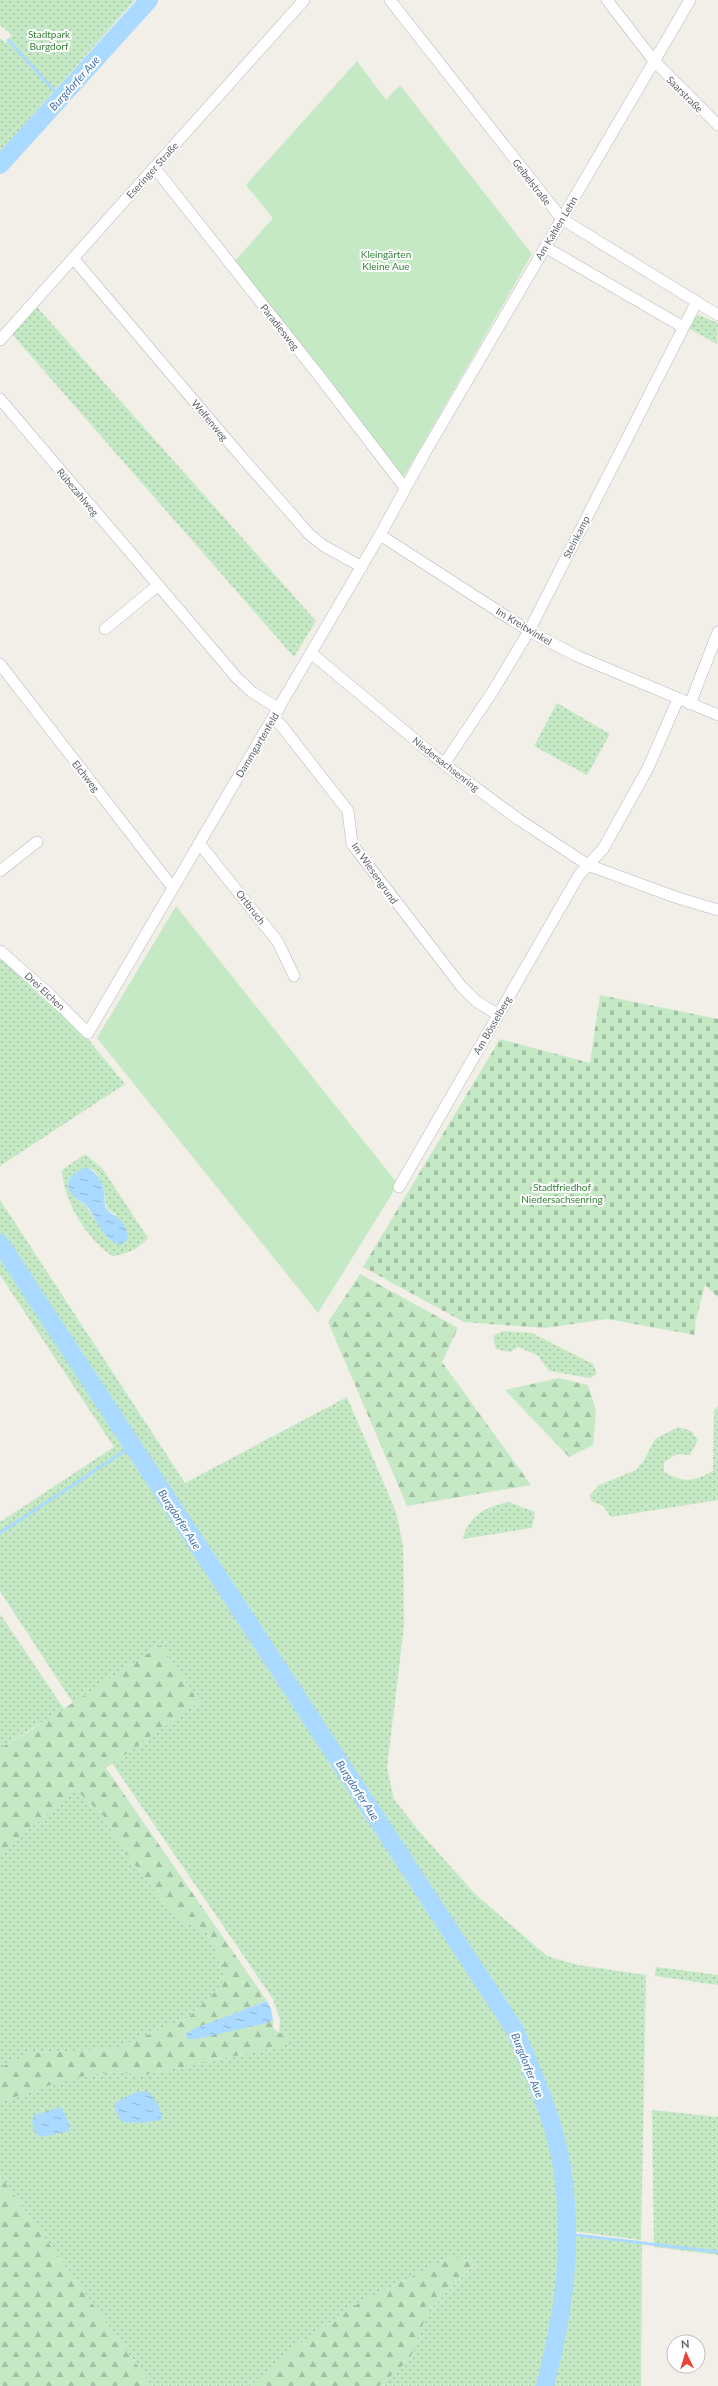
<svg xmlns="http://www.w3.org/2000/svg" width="718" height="2386" viewBox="0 0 718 2386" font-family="Lato,sans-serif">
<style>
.grass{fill:url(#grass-dots);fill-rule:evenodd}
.forest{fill:url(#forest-firs)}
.cemetery{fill:url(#cemetery-stones)}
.garden{fill:#c5e8c5}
.water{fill:url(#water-ripples)}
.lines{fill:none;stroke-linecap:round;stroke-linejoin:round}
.stream{stroke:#aadaff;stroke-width:3}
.river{stroke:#aadaff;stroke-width:18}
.minor-casing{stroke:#b5b8bc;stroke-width:12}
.minor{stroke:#fff;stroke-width:11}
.labels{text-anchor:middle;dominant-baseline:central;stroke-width:4;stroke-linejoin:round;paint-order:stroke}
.park-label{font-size:10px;fill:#348238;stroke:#fff}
.street-label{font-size:10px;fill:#5f6368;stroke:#fff}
.water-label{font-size:11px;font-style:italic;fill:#4174aa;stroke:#fff}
</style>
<defs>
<pattern id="grass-dots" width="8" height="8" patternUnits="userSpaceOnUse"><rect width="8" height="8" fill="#c5e8c5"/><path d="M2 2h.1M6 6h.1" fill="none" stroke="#a3c0a4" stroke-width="1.8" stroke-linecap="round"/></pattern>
<pattern id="forest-firs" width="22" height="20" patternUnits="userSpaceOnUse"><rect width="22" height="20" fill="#c5e8c5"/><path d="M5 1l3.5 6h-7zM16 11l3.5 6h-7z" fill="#a3c0a4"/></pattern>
<pattern id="cemetery-stones" width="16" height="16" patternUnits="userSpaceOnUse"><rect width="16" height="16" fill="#c5e8c5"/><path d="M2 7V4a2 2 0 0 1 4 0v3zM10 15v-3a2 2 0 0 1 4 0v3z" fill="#a3c0a4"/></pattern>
<pattern id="water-ripples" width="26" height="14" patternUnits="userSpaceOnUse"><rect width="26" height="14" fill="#aadaff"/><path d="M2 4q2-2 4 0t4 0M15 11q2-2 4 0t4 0" fill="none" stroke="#8eb4d2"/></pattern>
</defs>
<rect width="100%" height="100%" fill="#f1efe8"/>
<path class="grass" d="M 0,0 L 135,0 L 0,152 L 0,38 L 6,43 L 12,35 L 0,25 Z
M 36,306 L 316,621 L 294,657 L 11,333 Z
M 699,315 L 718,323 L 717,344 L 688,328 L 694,317 Z
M 557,703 L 610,734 L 587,775 L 534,746 Z
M 0,959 L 68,1015 L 125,1084 L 0,1166 Z
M 85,1154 L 102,1168 L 148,1238 C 137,1250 127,1254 112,1256 C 86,1237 64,1203 62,1170 ZM 86,1167 L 95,1171 C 99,1178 102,1184 104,1192 C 107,1203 103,1209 116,1214 L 107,1237 L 86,1206 L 75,1198 Z
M 0,1200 L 185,1483 L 347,1397 L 396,1512 L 403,1546 L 404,1626 L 387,1768 L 394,1799 L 418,1830 L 475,1894 L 547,1956 L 578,1965 L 646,1975 L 641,2240 L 572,2231 C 570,2205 569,2178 564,2152 C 556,2109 537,2067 519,2027 L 0,1233 Z
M 0,1250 L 513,2035 C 523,2059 535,2083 544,2108 C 566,2175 571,2261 555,2330 C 551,2349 544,2367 539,2386 L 379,2386 L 410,2359 L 428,2311 L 476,2263 L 451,2257 L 359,2303 L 298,2345 L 250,2386 L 152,2386 L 0,2176 L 0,2102 C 38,2090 102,2062 140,2076 L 291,2044 L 279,2033 L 280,2019 L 273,1999 L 112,1763 L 199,1702 L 161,1645 L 73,1703 L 0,1591 L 0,1522 L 114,1447 L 0,1275 Z
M 503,1331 L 532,1333 L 593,1364 L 597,1374 L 590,1378 L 549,1371 L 537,1355 L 518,1347 L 510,1352 L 496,1349 L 493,1336 Z
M 718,1406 L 718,1500 L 611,1517 L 603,1506 L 591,1501 L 590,1495 L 599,1485 L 636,1470 L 643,1462 L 655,1439 L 678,1427 L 691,1431 L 698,1440 L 690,1455 L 677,1454 L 664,1462 L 664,1472 C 683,1483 693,1482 713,1471 L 714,1411 Z
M 509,1502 L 535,1512 L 532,1528 L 462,1539 C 471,1515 484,1507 509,1502 Z
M 0,1614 L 64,1709 L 0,1748 Z
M 75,1789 L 103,1815 L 116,1840 L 175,1917 L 207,1933 L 226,1972 L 220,1987 L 189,2017 L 115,2049 L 30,2053 L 0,2068 L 0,1855 Z
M 656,1967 L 718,1975 L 718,1985 L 655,1976 Z
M 652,2110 L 718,2117 L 718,2255 L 654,2247 Z
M 573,2236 L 642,2244 L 641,2386 L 549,2386 L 562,2337 L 569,2283 Z"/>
<path class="forest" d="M 360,1274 L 458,1328 L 442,1362 L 531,1485 L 407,1506 L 328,1322 Z
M 559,1378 L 588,1385 L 596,1410 L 593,1445 L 569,1457 L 505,1390 Z
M 161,1645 L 199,1702 L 106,1768 L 267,2001 L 193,2029 L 197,2039 L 273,2020 L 273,2028 L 279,2033 L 287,2035 L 291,2044 L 140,2076 C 102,2062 38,2090 0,2102 L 0,2068 L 30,2053 L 115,2049 L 189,2017 L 220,1987 L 226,1972 L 207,1933 L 175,1917 L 116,1840 L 103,1815 L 75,1789 L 0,1855 L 0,1748 L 28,1732 Z
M 0,2176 L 152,2386 L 0,2386 Z
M 451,2257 L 476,2262 L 428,2311 L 410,2359 L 379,2386 L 250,2386 L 298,2345 L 359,2303 Z"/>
<path class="cemetery" d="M 600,995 L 718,1019 L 718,1297 L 705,1285 L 695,1323 L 695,1335 L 607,1319 L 545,1328 L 464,1322 L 363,1267 L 500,1039 L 590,1063 Z"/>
<path class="garden" d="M 357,61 L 386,100 L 400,85 L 532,254 L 403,478 L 235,261 L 273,218 L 246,185 Z
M 176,906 L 398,1184 L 318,1313 L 97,1038 Z"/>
<path class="water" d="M 86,1167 C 96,1172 103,1181 104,1193 C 105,1197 104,1202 105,1206 C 109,1217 127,1215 128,1239 L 121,1245 C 102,1240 98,1221 87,1206 C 83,1202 78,1201 74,1197 C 61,1182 72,1173 86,1167 Z
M 267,2001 L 271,2009 L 273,2020 L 267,2023 L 197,2039 L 187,2039 L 186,2034 L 193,2029 Z
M 146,2091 L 149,2092 C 155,2100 163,2109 161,2120 L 144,2123 L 122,2122 L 116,2112 L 115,2103 L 136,2092 Z
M 61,2107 L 69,2123 L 69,2131 L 42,2137 L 35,2133 L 32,2122 L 34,2115 Z"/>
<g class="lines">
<path class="stream" d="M 8,40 L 60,97
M 0,1533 L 132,1446
M 568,2234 L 718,2252"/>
<path class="river" d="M 0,165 L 149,0
M 0,1243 L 515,2030 C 533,2074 555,2120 562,2168 C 574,2245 564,2311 545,2386"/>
<g class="minor-casing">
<path id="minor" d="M 390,0 L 562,219 L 718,315
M 607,0 L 654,61 L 718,125
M 154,167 L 320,377 L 405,488
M 545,247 L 683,327
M 73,258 L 233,447 L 310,535 L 324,546 L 362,567
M 0,340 L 304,0
M 0,399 L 237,678 L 252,692 L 279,709
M 380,535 L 529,631 L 577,656 L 718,715
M 105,629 L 157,586
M 311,653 L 444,764 L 518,819 L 588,865 L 675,897 L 718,910
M 0,664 L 173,888
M 690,704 L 718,632
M 273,719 L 281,725 L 348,811 L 352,844 L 461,986 L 476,1001 L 498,1015
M 444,764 L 493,691 L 529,631 L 696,303
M 199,843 L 278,942 L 294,976
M 0,871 L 37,842
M 0,951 L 48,993 L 88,1033 L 380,535 L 423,456 L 690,0
M 399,1187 L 579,875 L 603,849 L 648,768 L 678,699"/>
</g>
<use href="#minor" class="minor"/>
</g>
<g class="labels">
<g class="park-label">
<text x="49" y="34">Stadtpark<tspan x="49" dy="12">Burgdorf</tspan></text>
<text x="386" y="254">Kleingärten<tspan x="386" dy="12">Kleine Aue</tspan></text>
<text x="562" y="1187">Stadtfriedhof<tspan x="562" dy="12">Niedersachsenring</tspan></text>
</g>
<g class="street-label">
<text transform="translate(685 94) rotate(45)">Saarstraße</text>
<text transform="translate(152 170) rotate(-48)">Eseringer Straße</text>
<text transform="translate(532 182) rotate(52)">Geibelstraße</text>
<text transform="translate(556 228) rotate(-59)">Am Kahlen Lehn</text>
<text transform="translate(280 327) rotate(52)">Paradiesweg</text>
<text transform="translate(210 420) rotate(50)">Welfenweg</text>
<text transform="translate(78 492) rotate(50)">Rübezahlweg</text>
<text transform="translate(576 537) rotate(-63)">Steinkamp</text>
<text transform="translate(524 626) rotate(31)">Im Kreitwinkel</text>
<text transform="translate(257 745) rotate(-59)">Dammgartenfeld</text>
<text transform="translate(446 764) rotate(38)">Niedersachsenring</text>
<text transform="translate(86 776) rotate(52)">Elchweg</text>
<text transform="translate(375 873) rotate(55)">Im Wiesengrund</text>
<text transform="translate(251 907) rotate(52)">Ortbruch</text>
<text transform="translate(45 991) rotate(43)">Drei Eichen</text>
<text transform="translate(492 1025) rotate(-60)">Am Bösselberg</text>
</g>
<g class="water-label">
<text transform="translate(74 83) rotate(-48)">Burgdorfer Aue</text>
<text transform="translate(180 1519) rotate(57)">Burgdorfer Aue</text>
<text transform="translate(358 1790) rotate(57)">Burgdorfer Aue</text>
<text transform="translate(528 2065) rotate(68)">Burgdorfer Aue</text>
</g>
</g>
<g transform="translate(686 2354) rotate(356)"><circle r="19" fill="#ffffff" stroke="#bfc1c3"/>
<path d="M0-3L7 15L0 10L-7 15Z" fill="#ea4335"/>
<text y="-6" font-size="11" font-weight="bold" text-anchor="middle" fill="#5f6368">N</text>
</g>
</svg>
